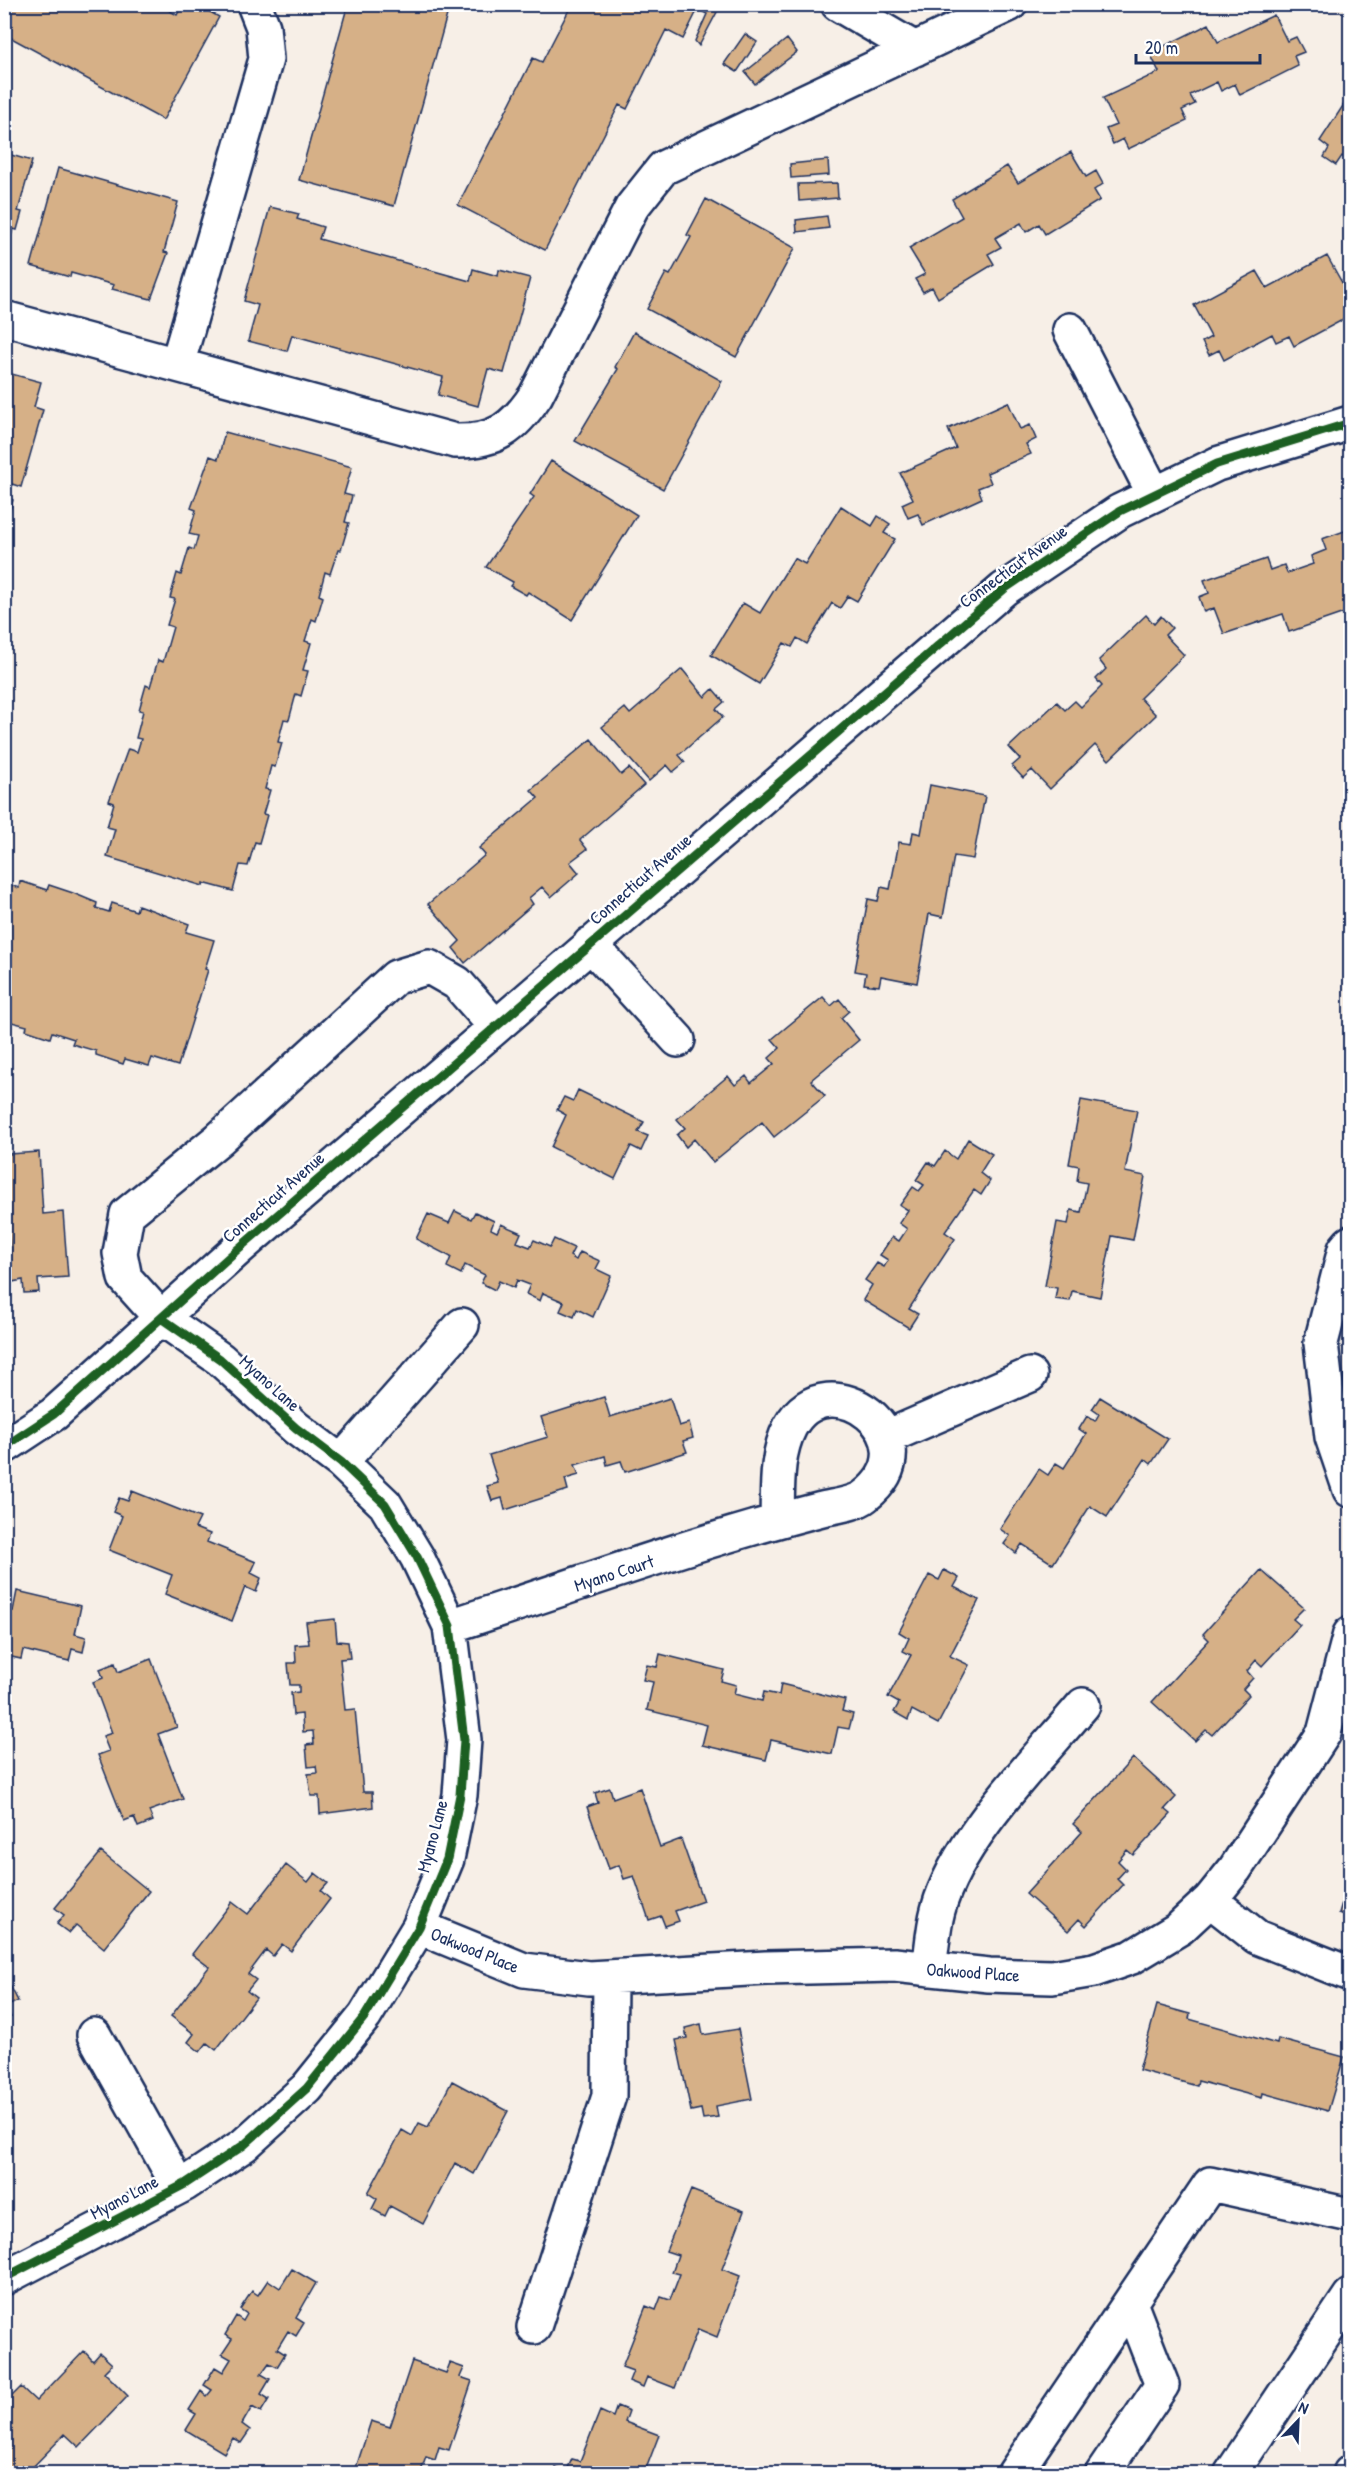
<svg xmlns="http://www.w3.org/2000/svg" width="1355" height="2478" viewBox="0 0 1355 2478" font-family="'Patrick Hand',sans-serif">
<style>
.building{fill:#d6b087;stroke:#1b2f5e;stroke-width:1.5}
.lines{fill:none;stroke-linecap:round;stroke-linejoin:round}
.minor-casing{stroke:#1b2f5e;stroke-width:38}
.minor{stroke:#fff;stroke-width:33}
.cycleway-casing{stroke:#fff;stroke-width:13}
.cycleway{stroke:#1b5e20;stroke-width:9}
.labels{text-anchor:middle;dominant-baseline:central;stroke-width:5;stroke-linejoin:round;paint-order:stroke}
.street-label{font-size:18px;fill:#1b2f5e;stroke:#fff}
</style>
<rect width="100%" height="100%" fill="#f7efe7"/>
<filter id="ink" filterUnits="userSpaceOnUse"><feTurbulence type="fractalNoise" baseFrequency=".0167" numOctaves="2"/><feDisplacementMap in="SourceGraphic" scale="12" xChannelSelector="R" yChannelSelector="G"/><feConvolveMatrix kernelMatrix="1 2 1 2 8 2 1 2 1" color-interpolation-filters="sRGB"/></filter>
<g filter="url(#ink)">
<path class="building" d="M 4,4 L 158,4 L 177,15 L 183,4 L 196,4 L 219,17 L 163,120 L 4,34 Z
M 348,4 L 450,4 L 394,206 L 299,180 Z
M 572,4 L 700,5 L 683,39 L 666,30 L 627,109 L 619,105 L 545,250 L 458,205 L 533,58 L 542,62 Z
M 704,6 L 717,12 L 699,46 L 695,41 L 707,14 L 701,11 Z
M 1274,15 L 1287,41 L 1296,37 L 1304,52 L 1294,56 L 1298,66 L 1240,95 L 1235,84 L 1221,91 L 1217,82 L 1190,95 L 1195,104 L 1182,110 L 1187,121 L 1128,149 L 1123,139 L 1113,144 L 1106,129 L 1116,125 L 1103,98 L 1159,72 L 1150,53 L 1209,24 L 1218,42 Z
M 745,34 L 757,42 L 737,72 L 724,64 Z
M 787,39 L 797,52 L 755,84 L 745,72 Z
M 1350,95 L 1350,162 L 1342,156 L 1336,165 L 1324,157 L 1329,148 L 1320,141 Z
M 1071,152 L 1086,177 L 1096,171 L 1103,184 L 1094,190 L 1100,200 L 1045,234 L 1039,224 L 1026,232 L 1021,223 L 995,238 L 1001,247 L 988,254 L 994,264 L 938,298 L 932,287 L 923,292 L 915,279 L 925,274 L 909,248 L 962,217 L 952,199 L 1007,166 L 1018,183 Z
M 4,153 L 32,161 L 18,211 L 22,212 L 17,230 L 13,229 L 5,258 Z
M 828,160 L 829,175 L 791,178 L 790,164 Z
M 58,168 L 178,202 L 164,252 L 168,253 L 151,299 L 112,289 L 114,285 L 71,273 L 70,277 L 31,266 Z
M 837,183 L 838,198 L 799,201 L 798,184 Z
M 706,199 L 795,248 L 736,357 L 647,309 L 666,273 L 670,275 L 691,237 L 687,235 Z
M 270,207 L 299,214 L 297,219 L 323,227 L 319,239 L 470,281 L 473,269 L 498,276 L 499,270 L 530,278 L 504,373 L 488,369 L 478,406 L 438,395 L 443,377 L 292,335 L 287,351 L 248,341 L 258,305 L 244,301 Z
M 827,216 L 829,228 L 797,232 L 796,220 Z
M 1327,256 L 1345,288 L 1350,285 L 1350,316 L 1294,346 L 1289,336 L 1276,342 L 1272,334 L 1224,360 L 1219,350 L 1209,355 L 1202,342 L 1211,337 L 1194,305 L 1257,271 L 1267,288 Z
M 634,332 L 722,381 L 663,489 L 575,441 L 618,369 L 615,367 Z
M 4,369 L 9,370 L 8,373 L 41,382 L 34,407 L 43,410 L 21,487 L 12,484 L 8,498 L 13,500 L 4,531 Z
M 1008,402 L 1020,429 L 1030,425 L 1036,439 L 1026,444 L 1031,454 L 987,473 L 991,483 L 978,488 L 982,498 L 923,525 L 918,514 L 908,518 L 902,504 L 913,499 L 900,473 L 956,448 L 948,429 Z
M 225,432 L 352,467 L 344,494 L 352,496 L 345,522 L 349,523 L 341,550 L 338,550 L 330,574 L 325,572 L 319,595 L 323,597 L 316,621 L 312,619 L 305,641 L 311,643 L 303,670 L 308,671 L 301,696 L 296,694 L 289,720 L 284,719 L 278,742 L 282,743 L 275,767 L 271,766 L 265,789 L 270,790 L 263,814 L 267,815 L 259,843 L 255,842 L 248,866 L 240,865 L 233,891 L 203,883 L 203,886 L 107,857 L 115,829 L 107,827 L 114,803 L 109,801 L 128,749 L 137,752 L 141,739 L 136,738 L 143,711 L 139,710 L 146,685 L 150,687 L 158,660 L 163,662 L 173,627 L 167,625 L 175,599 L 170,598 L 177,573 L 181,575 L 189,548 L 194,550 L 198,536 L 189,534 L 196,510 L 191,508 L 210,456 L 218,459 Z
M 551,461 L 637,515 L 572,620 L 528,592 L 526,595 L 510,586 L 513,582 L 486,567 L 534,497 L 530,494 Z
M 841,506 L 872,526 L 878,516 L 890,524 L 884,533 L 895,539 L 857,601 L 848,596 L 840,608 L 832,603 L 807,644 L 797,638 L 792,647 L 784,643 L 759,684 L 711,655 L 743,603 L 760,613 L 794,558 L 805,564 Z
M 1350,529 L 1350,588 L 1344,591 L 1350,611 L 1289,632 L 1283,614 L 1224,634 L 1214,608 L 1204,612 L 1199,597 L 1209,593 L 1204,580 L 1266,559 L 1270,570 L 1284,565 L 1287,573 L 1313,564 L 1311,556 L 1326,550 L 1322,539 Z
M 1146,615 L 1154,624 L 1161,616 L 1172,628 L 1165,635 L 1184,655 L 1140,698 L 1156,715 L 1109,760 L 1095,745 L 1050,789 L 1032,770 L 1023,778 L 1012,766 L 1020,759 L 1009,747 L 1057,702 L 1065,710 L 1075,701 L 1081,707 L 1102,686 L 1096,679 L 1106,669 L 1099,660 Z
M 682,669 L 705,697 L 713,689 L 724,702 L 716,709 L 723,717 L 679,755 L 685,762 L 673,772 L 667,765 L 649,781 L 602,727 L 625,708 L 630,714 Z
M 591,739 L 621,775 L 629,768 L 644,785 L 580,840 L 587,849 L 570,862 L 579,873 L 551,897 L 542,887 L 529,898 L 533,904 L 465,963 L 453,948 L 460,941 L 428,904 L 485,855 L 479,848 L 538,798 L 531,790 Z
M 930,785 L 985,796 L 973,859 L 954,856 L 943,917 L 929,914 L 917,983 L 881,976 L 879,986 L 864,984 L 866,973 L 855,971 L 868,899 L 878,901 L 881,887 L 890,889 L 899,842 L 911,844 L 913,832 L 921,834 Z
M 20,881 L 47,890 L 49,885 L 73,893 L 97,903 L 96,908 L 109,912 L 112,903 L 136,911 L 138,905 L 189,924 L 186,932 L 214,940 L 205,969 L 208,970 L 178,1066 L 152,1058 L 149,1066 L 125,1059 L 123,1064 L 96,1055 L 96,1051 L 72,1044 L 74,1039 L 52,1032 L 50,1038 L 26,1030 L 27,1026 L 4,1020 L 4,883 L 19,888 Z
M 823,997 L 831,1006 L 839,999 L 849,1011 L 841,1018 L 859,1040 L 811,1080 L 825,1096 L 774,1137 L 762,1122 L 713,1162 L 694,1139 L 686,1147 L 677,1135 L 685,1128 L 677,1119 L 728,1076 L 735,1085 L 746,1076 L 751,1083 L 774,1064 L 769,1058 L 780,1048 L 772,1039 Z
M 578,1090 L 644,1122 L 638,1132 L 648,1136 L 641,1151 L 631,1146 L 615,1179 L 551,1147 L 566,1115 L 557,1110 L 564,1097 L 573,1101 Z
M 1081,1100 L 1137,1110 L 1125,1172 L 1145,1176 L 1133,1240 L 1112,1236 L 1100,1297 L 1072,1291 L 1070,1301 L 1055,1299 L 1057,1288 L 1045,1286 L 1057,1222 L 1068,1224 L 1071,1210 L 1081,1212 L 1087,1183 L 1077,1181 L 1079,1166 L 1069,1164 Z
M 968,1139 L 992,1154 L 980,1173 L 990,1181 L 981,1195 L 974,1190 L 945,1232 L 955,1239 L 909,1309 L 918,1314 L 909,1328 L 863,1300 L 872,1285 L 865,1280 L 877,1263 L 884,1267 L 888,1260 L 880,1255 L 892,1237 L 899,1241 L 907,1229 L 899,1223 L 908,1210 L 900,1205 L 913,1187 L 919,1191 L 924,1185 L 916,1180 L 928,1162 L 935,1166 L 945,1151 L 956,1159 Z
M 9,1142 L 9,1154 L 39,1152 L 43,1214 L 63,1212 L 68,1277 L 38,1279 L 39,1292 L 24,1293 L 23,1280 L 12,1282 L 9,1234 L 4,1234 L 4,1143 Z
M 455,1211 L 471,1219 L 475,1212 L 494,1221 L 491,1229 L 497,1232 L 501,1224 L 521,1233 L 517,1242 L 530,1247 L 534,1240 L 550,1247 L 554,1239 L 574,1248 L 570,1256 L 576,1260 L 580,1252 L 600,1261 L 596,1269 L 611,1276 L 593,1317 L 577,1309 L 574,1317 L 560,1311 L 564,1302 L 543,1293 L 540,1301 L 526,1294 L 530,1285 L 517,1280 L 514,1288 L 499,1281 L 495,1290 L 481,1283 L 485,1275 L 465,1265 L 461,1274 L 447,1267 L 451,1257 L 416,1239 L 428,1214 L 449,1223 Z
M 604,1397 L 610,1417 L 670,1398 L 679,1426 L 689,1423 L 693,1438 L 683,1441 L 687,1452 L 625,1472 L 621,1461 L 607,1465 L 605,1456 L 575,1465 L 579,1475 L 565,1479 L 568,1490 L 505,1510 L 502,1498 L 492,1501 L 487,1486 L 498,1483 L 489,1455 L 548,1437 L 541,1417 Z
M 1100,1397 L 1168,1439 L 1151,1464 L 1145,1459 L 1107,1517 L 1090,1506 L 1053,1564 L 1022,1544 L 1016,1553 L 1004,1544 L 1010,1536 L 1000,1529 L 1039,1469 L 1048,1475 L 1056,1463 L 1064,1468 L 1086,1434 L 1079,1429 L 1087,1416 L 1095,1421 L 1099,1414 L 1092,1409 Z
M 132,1491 L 200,1518 L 195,1528 L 210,1534 L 207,1542 L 256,1562 L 251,1573 L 261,1578 L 256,1592 L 245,1587 L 232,1621 L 165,1594 L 172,1575 L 109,1550 L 122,1516 L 113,1512 L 119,1498 L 128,1501 Z
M 944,1570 L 959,1578 L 954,1587 L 979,1600 L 950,1656 L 969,1665 L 938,1724 L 912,1710 L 908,1720 L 894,1712 L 899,1703 L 888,1697 L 911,1655 L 903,1651 L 909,1638 L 899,1632 L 929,1575 L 939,1580 Z
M 1261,1570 L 1304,1608 L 1293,1619 L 1300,1625 L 1262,1666 L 1256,1660 L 1247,1671 L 1253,1678 L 1243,1689 L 1249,1695 L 1212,1735 L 1206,1730 L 1195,1741 L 1152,1702 L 1209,1640 L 1203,1634 Z
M 17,1591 L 81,1606 L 75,1634 L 86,1637 L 83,1652 L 72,1649 L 69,1661 L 23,1650 L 21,1659 L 7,1656 L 4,1666 L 4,1609 L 13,1611 Z
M 335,1619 L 337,1641 L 348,1642 L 350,1658 L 340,1659 L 345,1710 L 355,1709 L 363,1792 L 372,1792 L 373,1807 L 320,1814 L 319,1796 L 311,1796 L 308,1774 L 317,1773 L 316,1766 L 308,1767 L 306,1745 L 314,1744 L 313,1731 L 303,1732 L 302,1714 L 293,1715 L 291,1693 L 299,1692 L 299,1685 L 290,1685 L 288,1663 L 296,1663 L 295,1645 L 309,1644 L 306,1622 Z
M 660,1654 L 724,1670 L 721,1681 L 736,1685 L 734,1694 L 762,1701 L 764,1692 L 779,1695 L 781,1684 L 845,1700 L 842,1711 L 853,1714 L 849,1729 L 838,1727 L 832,1754 L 771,1740 L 766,1760 L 702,1745 L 707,1725 L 647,1710 L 653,1682 L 643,1680 L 647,1665 L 657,1667 Z
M 151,1659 L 177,1727 L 158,1734 L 183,1799 L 149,1811 L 153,1821 L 138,1827 L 134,1817 L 124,1821 L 98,1755 L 109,1751 L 103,1736 L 112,1733 L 93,1682 L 103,1678 L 100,1669 L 115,1663 L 118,1672 Z
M 1133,1758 L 1176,1797 L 1165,1809 L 1171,1814 L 1133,1855 L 1127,1850 L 1118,1861 L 1126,1869 L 1117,1879 L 1123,1885 L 1086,1926 L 1079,1919 L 1068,1931 L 1026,1894 L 1082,1832 L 1073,1824 Z
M 610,1788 L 613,1798 L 640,1788 L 660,1847 L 681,1839 L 703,1901 L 675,1911 L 679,1921 L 665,1926 L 661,1916 L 649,1920 L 634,1876 L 624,1879 L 619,1865 L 609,1869 L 587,1807 L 598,1803 L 595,1793 Z
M 101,1852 L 149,1891 L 104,1948 L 76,1925 L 69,1933 L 57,1924 L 64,1915 L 55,1908 Z
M 286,1865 L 308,1882 L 315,1873 L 328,1883 L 321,1891 L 330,1899 L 291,1951 L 282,1944 L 273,1956 L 266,1950 L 248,1974 L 256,1980 L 247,1991 L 256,1998 L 216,2050 L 207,2043 L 200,2052 L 188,2042 L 194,2034 L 171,2016 L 209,1967 L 192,1954 L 232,1902 L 248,1914 Z
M 1348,1882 L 1350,1883 L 1350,1917 L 1339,1913 Z
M 4,1974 L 18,2001 L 6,2007 L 11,2017 L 4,2020 Z
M 1157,2005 L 1190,2014 L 1189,2019 L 1277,2044 L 1278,2039 L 1344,2057 L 1328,2111 L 1263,2093 L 1262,2098 L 1198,2081 L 1197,2086 L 1139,2070 Z
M 701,2024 L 703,2035 L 738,2029 L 752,2099 L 716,2106 L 718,2117 L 703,2119 L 701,2109 L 691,2111 L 676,2040 L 687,2038 L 685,2028 Z
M 452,2081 L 508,2111 L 474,2174 L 455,2163 L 423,2224 L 390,2206 L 385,2216 L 372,2209 L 377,2199 L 368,2193 L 402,2130 L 412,2136 L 419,2123 L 428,2127 Z
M 691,2190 L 744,2211 L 722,2269 L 740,2276 L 717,2337 L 698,2329 L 675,2388 L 647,2377 L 643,2387 L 629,2381 L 633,2371 L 622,2367 L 646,2306 L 656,2310 L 661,2297 L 670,2300 L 680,2274 L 672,2272 L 678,2255 L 666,2251 Z
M 292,2269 L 316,2283 L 296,2318 L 304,2323 L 296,2336 L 288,2331 L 277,2349 L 285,2354 L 277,2367 L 269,2363 L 261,2374 L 270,2379 L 261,2394 L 269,2399 L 261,2412 L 252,2407 L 242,2424 L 250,2430 L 241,2443 L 233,2438 L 224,2453 L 186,2430 L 196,2414 L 189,2410 L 201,2391 L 207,2396 L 212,2390 L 204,2385 L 215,2367 L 223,2372 L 231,2359 L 222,2354 L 232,2339 L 225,2335 L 236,2316 L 243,2321 L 247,2314 L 240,2309 L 252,2291 L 258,2295 L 268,2280 L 280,2288 Z
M 84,2351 L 93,2361 L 100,2353 L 112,2364 L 104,2372 L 128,2396 L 79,2447 L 65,2434 L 26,2474 L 8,2474 L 4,2470 L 4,2404 L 21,2387 L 36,2401 Z
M 412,2361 L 446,2373 L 450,2363 L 464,2368 L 460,2377 L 472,2381 L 449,2450 L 439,2447 L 435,2460 L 426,2457 L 420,2474 L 354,2474 L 371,2421 L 390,2427 Z
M 617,2406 L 629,2411 L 625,2422 L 659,2435 L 644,2474 L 554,2474 L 556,2468 L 566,2472 L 572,2459 L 580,2461 L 600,2411 L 613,2417 Z"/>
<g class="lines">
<g class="minor-casing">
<path id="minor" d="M 838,4 L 915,49
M 4,318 L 177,365 L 266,59 L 263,27 L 254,4
M 1070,330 L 1154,494
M 177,365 L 455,441 C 496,442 514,428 536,395 L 632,207 L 663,168 L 1010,4
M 590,944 L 678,1040
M 1350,1243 L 1345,1249 L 1321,1343 L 1332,1437 L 1350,1490
M 887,1437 L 1030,1375
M 4,1447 L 54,1414 L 238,1249 L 1004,589 L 1120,511 L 1217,464 L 1350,423
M 341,1462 L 462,1325
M 450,1626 C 574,1586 697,1541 822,1509 C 835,1506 855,1504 865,1496 C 938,1439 827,1357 790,1427 C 775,1456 778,1490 777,1521
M 1210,1900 L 1257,1937 L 1350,1974
M 419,1927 L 524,1970 L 589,1978 L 766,1968 L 894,1965 L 989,1975 L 1052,1977 L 1094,1970 L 1132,1957 L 1180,1928 L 1210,1900 L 1235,1869 L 1324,1733 L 1350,1634
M 929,1969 C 932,1949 933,1928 938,1910 C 957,1839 1036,1761 1083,1705
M 94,2035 L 179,2187
M 4,2278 L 185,2184 L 244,2145 L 307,2088 L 365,2016 L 419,1927 L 447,1859 L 460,1795 L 464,1740 L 450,1626 L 417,1557 L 385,1504 L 341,1462 L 296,1428 L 220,1359 L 161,1318 L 125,1278 L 120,1253 L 127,1214 L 219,1139 L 396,977 L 429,967 L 457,983 L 495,1026
M 534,2327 L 609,2096 L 610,1977
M 1014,2474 L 1210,2184 L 1350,2215
M 1102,2474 L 1162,2385 L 1130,2303
M 1231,2474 L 1350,2296
M 1350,2474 L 1350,2473"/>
</g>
<use href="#minor" class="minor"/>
<g class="cycleway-casing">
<path id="cycleway" d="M 4,1447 L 54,1414 L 238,1249 L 1004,589 L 1120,511 L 1217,464 L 1350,423
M 4,2278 L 185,2184 L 244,2145 L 307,2088 L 365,2016 L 419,1927 L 447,1859 L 460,1795 L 464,1740 L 450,1626 L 417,1557 L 385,1504 L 341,1462 L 296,1428 L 220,1359 L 161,1318"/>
</g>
<use href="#cycleway" class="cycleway"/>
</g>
</g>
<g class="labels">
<g class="street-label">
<text transform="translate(1013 566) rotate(-36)">Connecticut Avenue</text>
<text transform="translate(640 879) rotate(-41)">Connecticut Avenue</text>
<text transform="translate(273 1197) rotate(-41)">Connecticut Avenue</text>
<text transform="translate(270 1383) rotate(42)">Myano Lane</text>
<text transform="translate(614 1573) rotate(-18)">Myano Court</text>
<text transform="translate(432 1836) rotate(-75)">Myano Lane</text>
<text transform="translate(475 1950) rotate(22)">Oakwood Place</text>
<text transform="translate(973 1972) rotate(4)">Oakwood Place</text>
<text transform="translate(124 2197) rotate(-28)">Myano Lane</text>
</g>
</g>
<rect width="1355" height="2478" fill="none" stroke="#fff" stroke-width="24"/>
<rect x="12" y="12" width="1331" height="2454" fill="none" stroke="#1b2f5e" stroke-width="2" filter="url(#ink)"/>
<g transform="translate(1298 2421) rotate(23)" stroke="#ffffff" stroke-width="4.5" paint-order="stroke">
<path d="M0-4.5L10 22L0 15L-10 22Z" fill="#1b2f5e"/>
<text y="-9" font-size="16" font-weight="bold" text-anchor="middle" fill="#1b2f5e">N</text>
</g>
<path d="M1136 54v9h124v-9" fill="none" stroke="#1b2f5e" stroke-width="3"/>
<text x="1145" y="54" font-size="18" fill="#1b2f5e" stroke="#ffffff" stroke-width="4.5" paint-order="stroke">20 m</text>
</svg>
